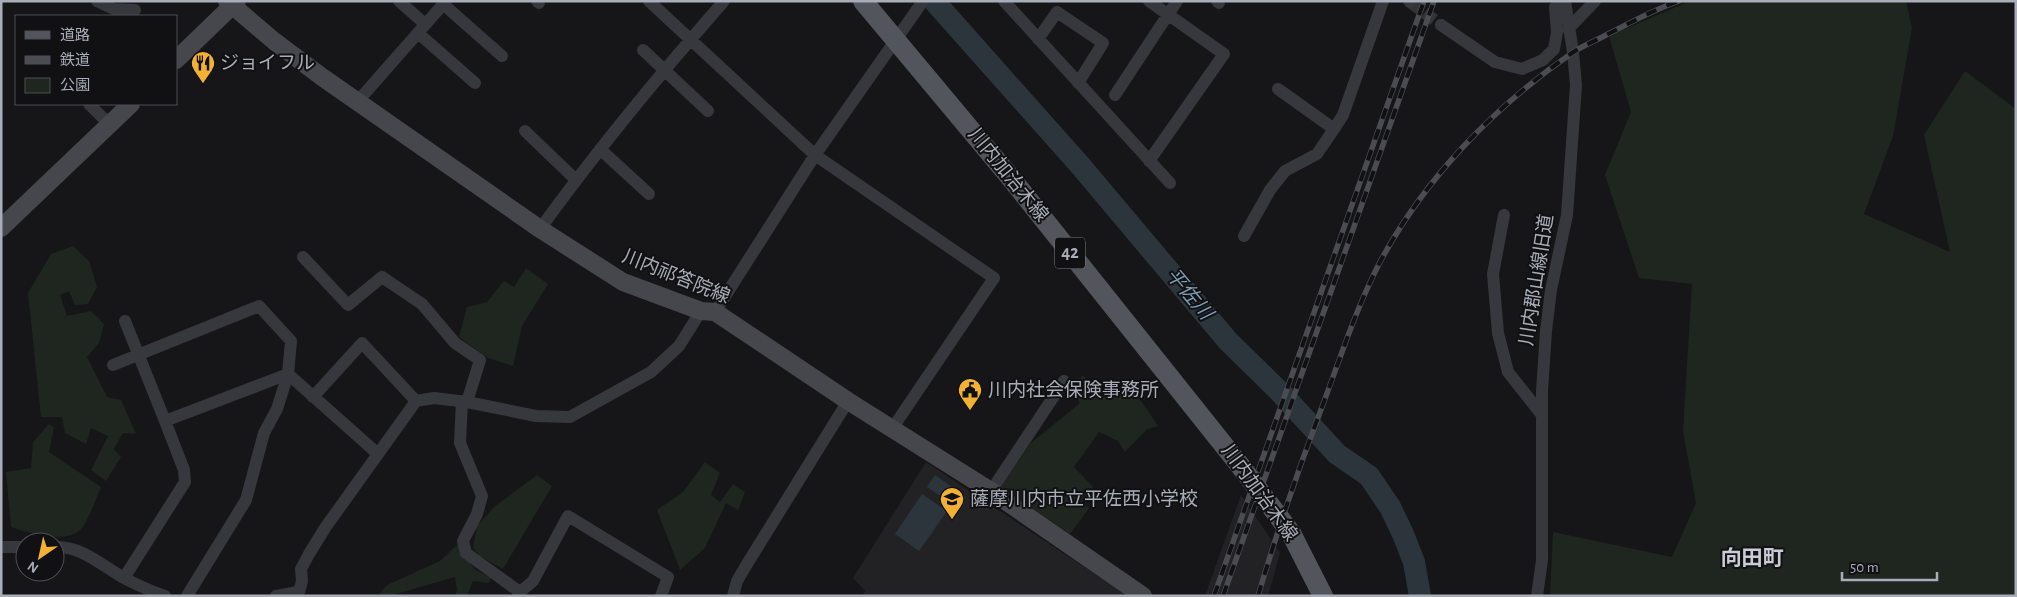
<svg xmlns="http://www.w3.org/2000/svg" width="2017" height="597" viewBox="0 0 2017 597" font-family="'Alegreya Sans','Noto Sans JP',sans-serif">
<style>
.built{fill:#222225}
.green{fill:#1e261f}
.water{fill:#2c353c}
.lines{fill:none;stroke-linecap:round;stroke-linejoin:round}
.river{stroke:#2c353c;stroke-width:22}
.street-tunnel{stroke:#333438;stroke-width:12;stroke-dasharray:12 6;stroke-linecap:butt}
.street{stroke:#37383d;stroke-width:12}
.secondary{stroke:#45474d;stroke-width:18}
.primary{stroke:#53555c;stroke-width:20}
.rail-casing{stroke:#4a4c52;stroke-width:5.5}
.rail{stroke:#111113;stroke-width:4;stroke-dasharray:11;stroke-linecap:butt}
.primary-bridge{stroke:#53555c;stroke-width:20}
.labels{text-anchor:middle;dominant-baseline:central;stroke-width:4;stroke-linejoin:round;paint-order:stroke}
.shield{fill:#111113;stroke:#7b7e86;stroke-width:1}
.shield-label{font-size:18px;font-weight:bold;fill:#a8adb8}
.poi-label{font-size:19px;fill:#a8adb8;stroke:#111113;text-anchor:start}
.street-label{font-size:19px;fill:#a8adb8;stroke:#111113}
.water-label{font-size:20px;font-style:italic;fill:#7f9bb3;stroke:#111113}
.quarter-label{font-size:21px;font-weight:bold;fill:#c9ccd4;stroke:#111113}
</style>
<rect width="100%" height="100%" fill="#161618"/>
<path class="built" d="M 926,462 L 1128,596 L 862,596 L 865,591 L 853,578 Z
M 1241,495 L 1280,553 L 1268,596 L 1205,596 Z"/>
<path class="green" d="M 1690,1 L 1906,1 L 1912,28 L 1893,136 L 1864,214 L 1950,252 L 1924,135 L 1965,71 L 2016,109 L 2016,596 L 1550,596 L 1553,532 L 1672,557 L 1696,503 L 1683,431 L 1692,284 L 1639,278 L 1605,175 L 1631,112 L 1609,36 Z
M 73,246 L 89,261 L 97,287 L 88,304 L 75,305 L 69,291 L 60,295 L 67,316 L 91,311 L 104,324 L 99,343 L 87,357 L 107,397 L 121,400 L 136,434 L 123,433 L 114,449 L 121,457 L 106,481 L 91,470 L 108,436 L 91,428 L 86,444 L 65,433 L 62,417 L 41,417 L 28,293 L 51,254 Z
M 526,268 L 548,284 L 522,326 L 513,366 L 488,358 L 459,337 L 467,307 L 487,302 L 504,281 L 514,287 Z
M 1083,375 L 1101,397 L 1131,386 L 1158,426 L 1147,429 L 1125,452 L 1118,441 L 1099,432 L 1074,467 L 1093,487 L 1081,502 L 1089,508 L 1070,534 L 1001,487 L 1031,443 L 1080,403 L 1070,387 Z
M 49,424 L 54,427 L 49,452 L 101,487 C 96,499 88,522 80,530 C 65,544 28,533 11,527 L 6,472 L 31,468 L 33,442 Z
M 705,462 L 720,473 L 711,495 L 720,502 L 733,484 L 745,492 L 738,510 L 726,503 L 705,548 L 680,570 L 657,510 L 683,492 Z
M 537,475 L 552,486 L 503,569 L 480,556 L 473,548 L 477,526 L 494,507 Z
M 458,544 L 474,569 L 491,578 L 489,583 L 473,581 L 467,596 L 455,596 L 457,590 L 455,577 L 389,596 L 379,594 L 387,585 L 440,561 Z"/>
<path class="water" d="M 935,475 L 966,497 L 959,508 L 927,487 Z
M 922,494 L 947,511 L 919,551 L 895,534 Z"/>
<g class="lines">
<path class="river" d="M 934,1 L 1079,164 L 1228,341 L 1280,392 L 1337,454 L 1369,476 L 1390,507 L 1403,534 L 1414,562 L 1420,596"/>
<path class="street-tunnel" d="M 1410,2 L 1441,25"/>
<path class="street" d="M 97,1 L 114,9 L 135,10
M 399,1 L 425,24
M 537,1 L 539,3
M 649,1 L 815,155 L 994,278 L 892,429
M 1004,1 L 1170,183
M 1149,1 L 1224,54 L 1149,161
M 1217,1 L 1219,3
M 1409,1 L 1410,2
M 443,4 L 502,56
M 1441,25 L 1495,62 L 1522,69 L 1543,60 L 1554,49 L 1557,32 L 1555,7 L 1561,1
M 1568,29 L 1595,1
M 418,33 L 475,83
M 1038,39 L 1057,12 L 1103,43 L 1078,83
M 643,50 L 708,111
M 1278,89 L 1334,129 L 1343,115 L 1383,1
M 1115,95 L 1177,1
M 358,101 L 446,1
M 89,104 L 110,125
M 525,131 L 576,180
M 600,149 L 649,194
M 1504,215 L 1493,274 L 1498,333 L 1508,372 L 1542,415
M 540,229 C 597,150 660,74 724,1
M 1244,236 L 1270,190 L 1285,171 L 1317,154 L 1334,129
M 303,257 L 348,305 L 382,277 L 422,304 L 455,343 L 480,360 L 467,402
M 715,312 L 815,155 L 923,1
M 113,365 L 259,306 L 291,341 L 288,374 L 165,421 L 125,321
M 313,397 L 362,343 L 416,401
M 462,401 L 460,443 L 482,496 L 477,514 L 463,541 L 466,553 L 520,592
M 991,491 L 1064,381
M 1,547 L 25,547
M 55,547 C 81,546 100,564 122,577 C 135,584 150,591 165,596
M 124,578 L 185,482 L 184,470 L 165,421
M 187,596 L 246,500 L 264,433 L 277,409 L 288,374 L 378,454
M 276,596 L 298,592
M 298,596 L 302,581 L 301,569 L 309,554 L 325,528 L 416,401 L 434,398 L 467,402 L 536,416 L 570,417 L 651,372 L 679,346 L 701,311
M 518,596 L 520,592 L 533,581 L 568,516 L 668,577 L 661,596
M 733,596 L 737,581 L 747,564 L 848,401
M 1537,596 L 1542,560 L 1542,391 L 1546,331 L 1551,290 L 1567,215 L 1576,85 L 1573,52 L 1565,1"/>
<path class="secondary" d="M 227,1 L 274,41 L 322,77 L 540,229 L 623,282 L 701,311 L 715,312 L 848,401 L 991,491 L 1143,596
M 176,60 L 237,1
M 1,228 L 131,104"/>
<path class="primary" d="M 863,1 L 1010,177 L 1242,468
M 1291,533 L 1323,596"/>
<g class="rail-casing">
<path id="rail" d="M 1214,596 L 1424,1
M 1223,596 L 1434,1
M 1258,596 C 1277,532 1298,470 1322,407 C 1340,359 1356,308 1380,262 C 1425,178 1494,107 1572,53 C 1582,46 1595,41 1606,35 C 1630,23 1653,10 1679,1"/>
</g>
<use href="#rail" class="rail"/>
<path class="primary-bridge" d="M 1242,468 L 1291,533"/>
</g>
<defs>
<g id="restaurant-pin" transform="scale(1.25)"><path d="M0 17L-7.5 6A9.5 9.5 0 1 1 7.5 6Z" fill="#f2b134" stroke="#111113"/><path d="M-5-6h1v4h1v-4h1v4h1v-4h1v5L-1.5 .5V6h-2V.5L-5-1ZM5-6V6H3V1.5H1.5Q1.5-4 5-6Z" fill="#111"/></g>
<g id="civic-pin" transform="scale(1.25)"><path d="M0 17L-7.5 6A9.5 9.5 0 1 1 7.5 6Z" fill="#f2b134" stroke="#111113"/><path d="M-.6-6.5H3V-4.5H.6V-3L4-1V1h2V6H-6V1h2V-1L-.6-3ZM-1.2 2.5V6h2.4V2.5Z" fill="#111"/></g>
<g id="school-pin" transform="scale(1.25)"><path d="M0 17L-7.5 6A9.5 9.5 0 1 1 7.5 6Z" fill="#f2b134" stroke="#111113"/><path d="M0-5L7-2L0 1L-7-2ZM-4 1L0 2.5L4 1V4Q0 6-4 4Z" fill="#111"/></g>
</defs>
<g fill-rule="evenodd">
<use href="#restaurant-pin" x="203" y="63"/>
<use href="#civic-pin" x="970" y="390"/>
<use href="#school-pin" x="952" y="499"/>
</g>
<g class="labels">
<rect class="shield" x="1055" y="237.5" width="30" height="31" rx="4"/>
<g class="shield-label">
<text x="1070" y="253">42</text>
</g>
<g class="poi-label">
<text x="220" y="63">ジョイフル</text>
<text x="988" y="390">川内社会保険事務所</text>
<text x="970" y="499">薩摩川内市立平佐西小学校</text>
</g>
<g class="street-label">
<text transform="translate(1008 175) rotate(51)">川内加治木線</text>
<text transform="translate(676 277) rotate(22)">川内祁答院線</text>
<text transform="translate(1537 280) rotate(-81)">川内郡山線旧道</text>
<text transform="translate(1259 493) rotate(54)">川内加治木線</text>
</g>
<g class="water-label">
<text transform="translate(1189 294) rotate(50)">平佐川</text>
</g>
<g class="quarter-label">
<text x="1752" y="558">向田町</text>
</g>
</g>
<rect width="2017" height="597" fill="none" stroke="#a8adb8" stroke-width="5"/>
<rect x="15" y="15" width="162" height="90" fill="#111113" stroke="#4d4f55"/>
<rect x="25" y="31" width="25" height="8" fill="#53555c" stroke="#4d4f55"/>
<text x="60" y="40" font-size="15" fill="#a8adb8">道路</text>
<rect x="25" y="56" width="25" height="8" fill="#4a4c52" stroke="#4d4f55"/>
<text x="60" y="65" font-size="15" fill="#a8adb8">鉄道</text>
<rect x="25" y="78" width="25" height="15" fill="#1e261f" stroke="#4d4f55"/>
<text x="60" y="90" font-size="15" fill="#a8adb8">公園</text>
<g transform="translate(40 557) rotate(214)"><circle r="24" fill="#111113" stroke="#4d4f55"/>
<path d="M0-4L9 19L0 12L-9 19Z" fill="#f2b134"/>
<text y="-8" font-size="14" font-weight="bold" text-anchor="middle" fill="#a8adb8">N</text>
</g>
<path d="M1842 572v8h95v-8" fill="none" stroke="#a8adb8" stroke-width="2.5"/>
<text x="1850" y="572" font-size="15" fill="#a8adb8" stroke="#111113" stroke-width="4" paint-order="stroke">50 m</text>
</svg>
